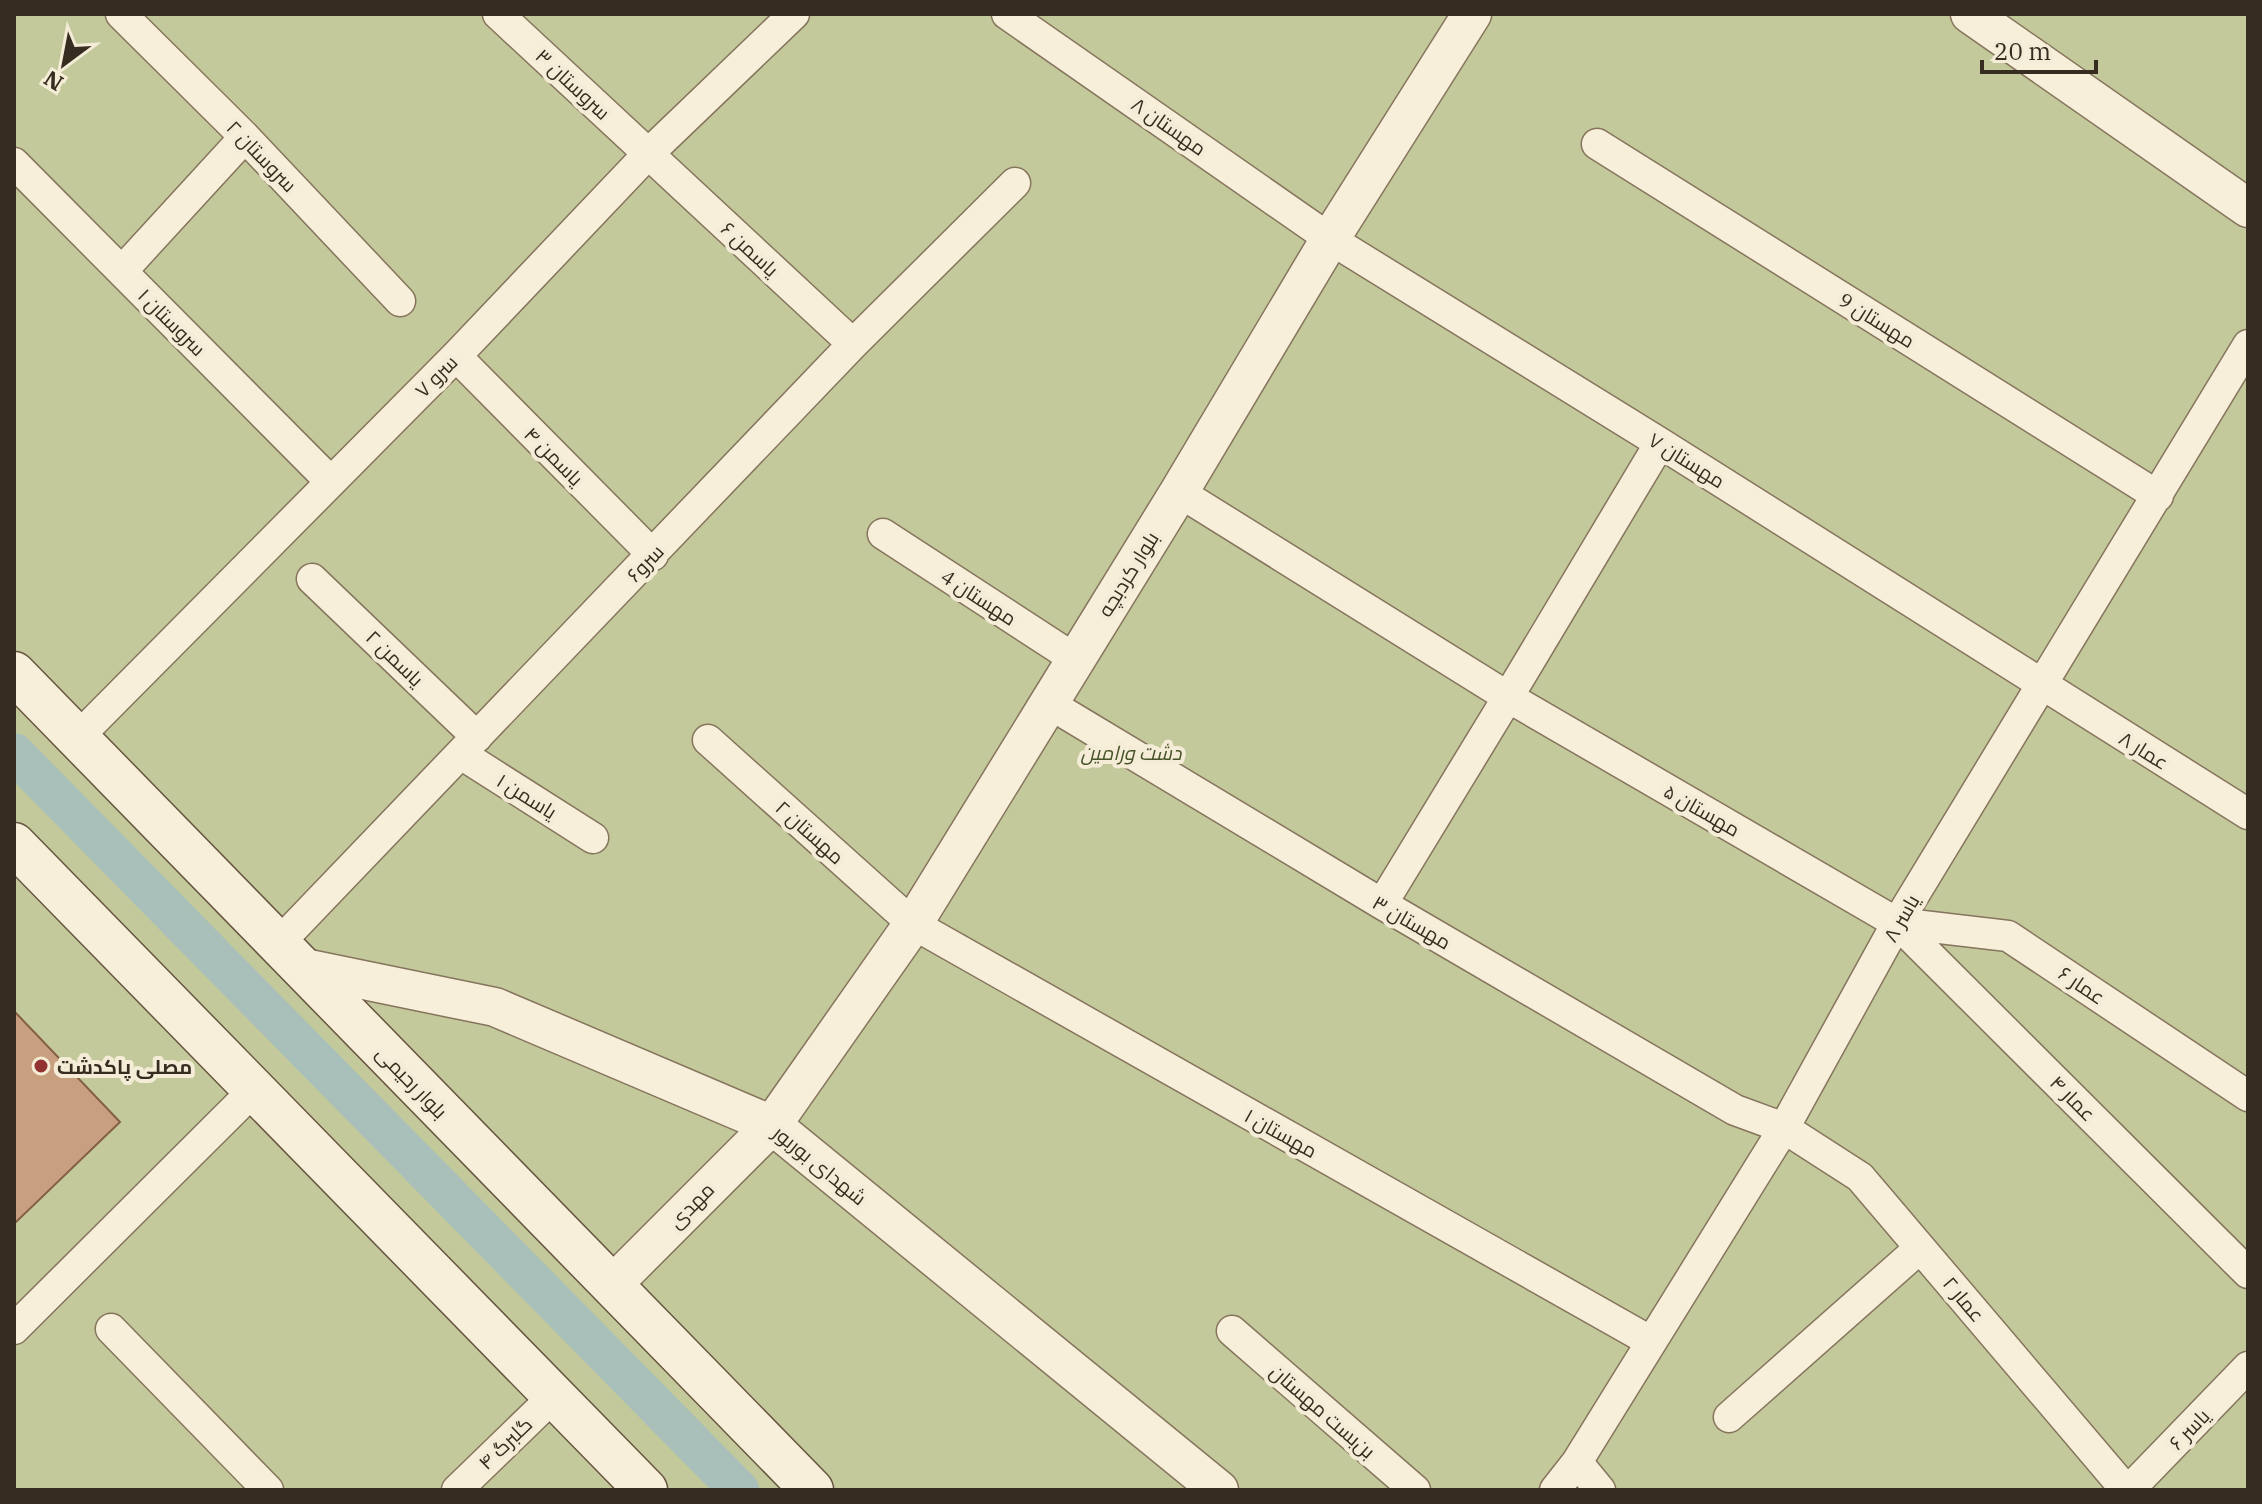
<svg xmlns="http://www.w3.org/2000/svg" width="2262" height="1504" viewBox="0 0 2262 1504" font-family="'IBM Plex Serif',Cairo,serif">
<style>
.green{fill:#c3c99b}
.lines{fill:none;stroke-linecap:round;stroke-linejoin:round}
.canal{stroke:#a8c0b9;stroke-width:40}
.building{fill:#c89f7f;stroke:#845f44;stroke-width:2}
.minor-casing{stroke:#86745d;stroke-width:33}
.tertiary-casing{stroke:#86745d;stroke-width:41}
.secondary-casing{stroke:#685540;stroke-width:45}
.minor{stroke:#f7efda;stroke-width:30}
.tertiary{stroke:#f7efda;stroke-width:38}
.secondary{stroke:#f7efda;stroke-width:42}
.poi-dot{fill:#923331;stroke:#f4ecd6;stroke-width:3}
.labels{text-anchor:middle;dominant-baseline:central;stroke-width:8;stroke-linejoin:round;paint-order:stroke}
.street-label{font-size:20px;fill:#372c20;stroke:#f4ecd6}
.park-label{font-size:20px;font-style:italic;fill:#475328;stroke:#f4ecd6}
.poi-label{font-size:20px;font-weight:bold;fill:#372c20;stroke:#f4ecd6;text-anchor:start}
</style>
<rect width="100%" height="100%" fill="#ece2c7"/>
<path class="green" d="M 14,14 L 2248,14 L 2248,1490 L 14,1490 Z"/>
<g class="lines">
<path class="canal" d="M 14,753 L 739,1490"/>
</g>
<path class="building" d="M 14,1011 L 120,1122 L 14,1224 Z"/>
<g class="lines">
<g class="minor-casing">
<path id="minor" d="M 121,14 L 245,137 L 400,301
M 498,14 L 853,344
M 1007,14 L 1330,239 L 1660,443 L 2248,814
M 1597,144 L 2158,496
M 14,163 L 330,481
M 122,271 L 245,137
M 456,356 L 653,555
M 1660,443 L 1508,697 L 1897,923 L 2248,1273
M 1179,492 L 1508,697 L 1382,904
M 883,534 L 1075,659
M 312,579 L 477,737
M 1048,703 L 1382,904 L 1735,1110 L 1784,1128 L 1860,1177 L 2126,1490
M 77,738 L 456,356 L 648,154 L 794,14
M 708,740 L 913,924 L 1650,1341
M 461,754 L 593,838
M 1897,923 L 2008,936 L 2248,1096
M 277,945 L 853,344 L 1015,183
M 14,1329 L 254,1090
M 111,1329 L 268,1490
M 1232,1331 L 1415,1490
M 1729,1417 L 1920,1248
M 1577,1462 L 1600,1490
M 457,1490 L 554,1396
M 1555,1490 L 1577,1462 L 1784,1128 L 1897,923 L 2248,345
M 2129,1490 L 2248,1367"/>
</g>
<g class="tertiary-casing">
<path id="tertiary" d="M 1970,14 L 2248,208
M 300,967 L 495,1007 L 772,1125 L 1219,1490
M 611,1286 L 772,1125 L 913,924 L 1179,492 L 1330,239 L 1472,14"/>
</g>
<g class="secondary-casing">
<path id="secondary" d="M 14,673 L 812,1490
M 14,844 L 646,1490"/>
</g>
<use href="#minor" class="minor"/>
<use href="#tertiary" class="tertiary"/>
<use href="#secondary" class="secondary"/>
</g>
<circle class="poi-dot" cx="41" cy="1066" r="8"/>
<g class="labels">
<g class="street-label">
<text transform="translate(573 84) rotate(43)">سروستان ۳</text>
<text transform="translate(1169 126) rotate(35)">مهستان ۸</text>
<text transform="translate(262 156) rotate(46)">سروستان ۲</text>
<text transform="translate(750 249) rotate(43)">یاسمن ۶</text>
<text transform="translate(1877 320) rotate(32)">مهستان 9</text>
<text transform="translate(172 322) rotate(45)">سروستان ۱</text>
<text transform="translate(436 376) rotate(-45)">سرو ۷</text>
<text transform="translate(554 456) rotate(45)">یاسمن ۴</text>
<text transform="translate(1687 460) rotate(32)">مهستان ۷</text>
<text transform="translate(645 563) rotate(-46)">سرو۶</text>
<text transform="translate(1128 574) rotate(-58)">بلوار کردبچه</text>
<text transform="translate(979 597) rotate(33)">مهستان 4</text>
<text transform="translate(395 658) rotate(44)">یاسمن ۲</text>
<text transform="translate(2144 750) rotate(32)">عمار ۸</text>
<text transform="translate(527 796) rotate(32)">یاسمن ۱</text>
<text transform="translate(1702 810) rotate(30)">مهستان ۵</text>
<text transform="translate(810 832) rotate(42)">مهستان ۲</text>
<text transform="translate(1901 918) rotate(-60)">یاسر ۸</text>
<text transform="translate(1412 922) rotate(30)">مهستان ۳</text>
<text transform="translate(2082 985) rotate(34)">عمار ۶</text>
<text transform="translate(412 1082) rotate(46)">بلوار رحیمی</text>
<text transform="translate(2073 1098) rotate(45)">عمار ۴</text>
<text transform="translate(1281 1133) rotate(29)">مهستان ۱</text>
<text transform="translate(820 1165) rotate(39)">شهدای بوربور</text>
<text transform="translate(691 1205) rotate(-45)">مهدی</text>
<text transform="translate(1964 1299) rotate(50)">عمار ۲</text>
<text transform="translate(1323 1411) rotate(41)">بن‌بست مهستان</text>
<text transform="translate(2189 1429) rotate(-46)">یاسر ۶</text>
<text transform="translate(505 1443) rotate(-44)">گلبرگ ۴</text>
</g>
<g class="park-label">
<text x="1131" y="752">دشت ورامین</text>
</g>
<g class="poi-label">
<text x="57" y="1066">مصلی پاکدشت</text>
</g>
</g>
<rect width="2262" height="1504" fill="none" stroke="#372c20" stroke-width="32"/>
<g transform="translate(64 64) rotate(212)" stroke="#f4ecd6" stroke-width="6" paint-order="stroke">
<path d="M0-6L14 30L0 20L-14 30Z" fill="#372c20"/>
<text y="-12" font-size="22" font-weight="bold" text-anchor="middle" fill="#372c20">N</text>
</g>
<path d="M1982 60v12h114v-12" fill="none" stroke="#372c20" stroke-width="4"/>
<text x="1994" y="60" font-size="24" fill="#372c20" stroke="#f4ecd6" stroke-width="6" paint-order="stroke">20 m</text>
</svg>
